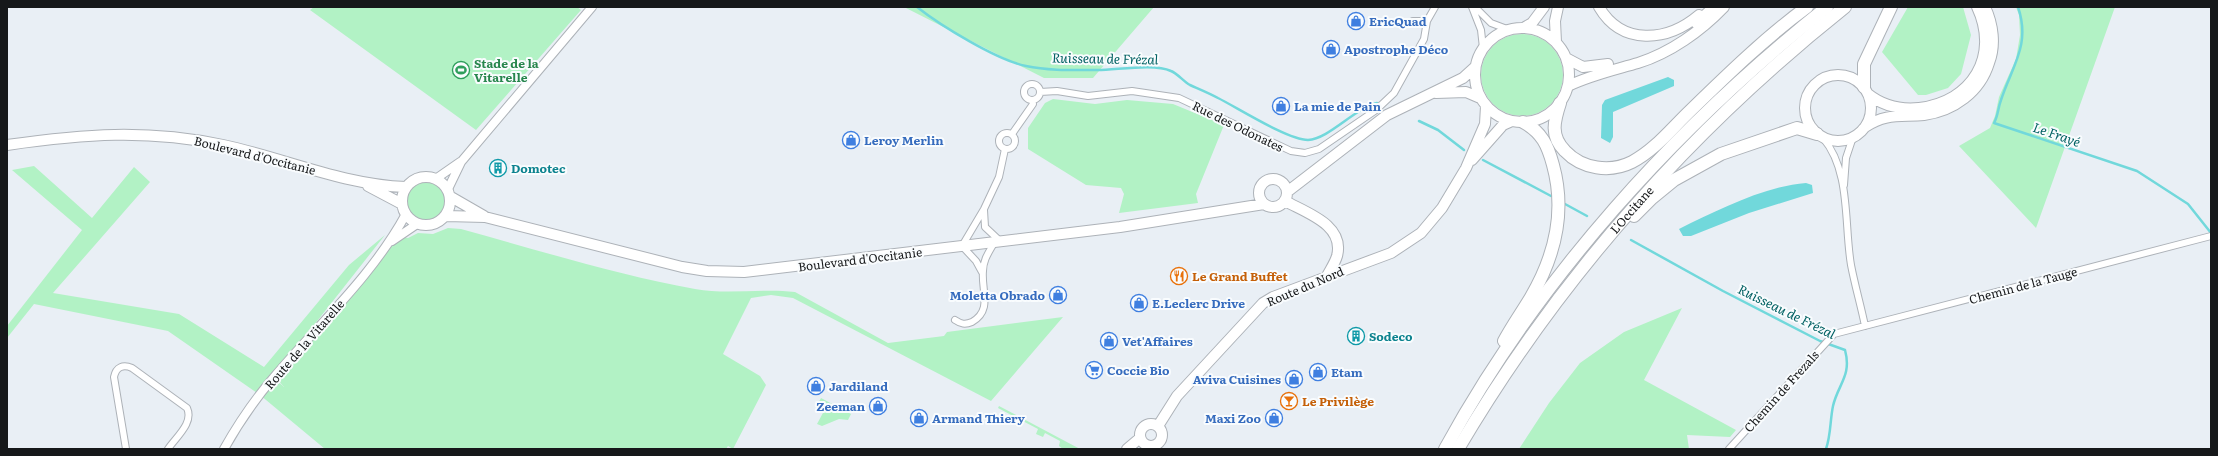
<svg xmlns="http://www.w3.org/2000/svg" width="2218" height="456" viewBox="0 0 2218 456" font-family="Literata,serif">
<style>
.green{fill:#b2f2c5}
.water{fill:#71d8db}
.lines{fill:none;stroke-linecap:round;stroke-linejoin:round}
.stream{stroke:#71d8db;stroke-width:2.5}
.minor-casing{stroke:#adb2b8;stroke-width:8}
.tertiary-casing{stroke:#adb2b8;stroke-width:10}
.primary-casing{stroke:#adb2b8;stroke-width:12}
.motorway-casing{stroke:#adb2b8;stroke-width:14}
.minor{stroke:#fff;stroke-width:6}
.tertiary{stroke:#fff;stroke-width:8}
.primary{stroke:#fff;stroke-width:10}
.motorway{stroke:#fff;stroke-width:12}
.labels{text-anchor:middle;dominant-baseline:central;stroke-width:4;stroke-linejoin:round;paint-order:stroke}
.shop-label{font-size:12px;font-weight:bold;fill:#366cbe;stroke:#f9fcfe;text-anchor:start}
.leisure-label{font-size:12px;font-weight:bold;fill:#27864d;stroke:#f9fcfe;text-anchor:start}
.street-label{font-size:12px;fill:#16181a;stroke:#f9fcfe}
.culture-label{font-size:12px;font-weight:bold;fill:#0d838f;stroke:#f9fcfe;text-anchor:start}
.food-label{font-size:12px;font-weight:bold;fill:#c56008;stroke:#f9fcfe;text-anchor:start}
.water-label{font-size:13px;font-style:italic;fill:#006062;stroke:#f9fcfe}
</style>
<rect width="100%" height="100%" fill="#e9eff5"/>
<path class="green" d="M 314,7 L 577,7 L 581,10 L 476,130 L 310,10 Z
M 904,7 L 1154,7 L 1093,78 L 1044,78 Z
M 1908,7 L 1963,7 L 1971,35 L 1961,74 L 1948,88 L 1926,95 L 1918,95 L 1882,52 Z
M 2016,7 L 2115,7 L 2036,228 L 1959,146 L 1990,128 L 1995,116 L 1999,97 L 2016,59 L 2020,35 L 2019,15 Z
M1481 75a41 41 0 1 1 82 0a41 41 0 1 1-82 0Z
M 1053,99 L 1095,104 L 1127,100 L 1173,104 L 1224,125 L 1196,194 L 1198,203 L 1119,213 L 1124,194 L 1121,188 L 1086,185 L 1028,149 L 1028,128 L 1045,103 Z
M 34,166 L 92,218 L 134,167 L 150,182 L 53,293 L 179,314 L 264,367 L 349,265 L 385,235 L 273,377 L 284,387 L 278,380 L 392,245 L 403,237 L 408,238 L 418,233 L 433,234 L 448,228 L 461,229 C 538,250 617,275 695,289 C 728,295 762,288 795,292 L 888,343 L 944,336 L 947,332 L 1063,317 L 991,401 L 793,298 L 771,295 L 751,298 L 723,354 L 760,376 L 766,385 L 733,449 L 728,446 L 726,449 L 325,449 L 260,395 L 168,331 L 34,304 L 7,338 L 7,326 L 82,230 L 12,170 Z
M407 201a19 19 0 1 1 38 0a19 19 0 1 1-38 0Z
M 1682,308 L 1644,380 L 1736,430 L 1730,437 L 1687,435 L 1689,449 L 1519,449 L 1549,403 L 1580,363 L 1624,332 Z
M 821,398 L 851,414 L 848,420 L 839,419 L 822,426 L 817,424 L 824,411 L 816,407 Z
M 999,406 L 1080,449 L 1063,449 L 1059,446 L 1060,441 L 1045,433 L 1043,437 L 1036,434 L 1038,429 L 998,408 Z"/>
<path class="water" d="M 1668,77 L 1674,80 L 1674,86 L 1613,112 L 1613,137 L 1610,143 L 1601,138 L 1602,105 L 1605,100 Z
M 1806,183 L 1812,185 L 1813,193 L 1749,213 L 1691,236 L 1683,236 L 1679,229 C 1716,211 1765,186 1806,183 Z"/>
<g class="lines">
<path class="stream" d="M 917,7 C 941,26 997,60 1026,66 C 1049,71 1075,70 1098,70 C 1117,70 1154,63 1171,71 C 1178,74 1183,81 1190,85 C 1199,89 1209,93 1218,98 C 1238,108 1288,140 1308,140 C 1329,139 1355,108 1377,103
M 2018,7 C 2031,45 2012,66 2001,100 C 1998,108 1998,116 1994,123 L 2137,171 L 2188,204 L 2211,233
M 1419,121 L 1438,130 L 1464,150
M 1483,160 L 1551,196
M 1565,204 L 1587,216
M 1631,240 L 1723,291 L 1820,341 L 1845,350 C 1852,376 1838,384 1833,406 C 1830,420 1831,435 1826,449"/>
<g class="minor-casing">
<path id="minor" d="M 1472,7 L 1481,30 L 1483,48
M 1475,7 L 1491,23 L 1507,29
M 1413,21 L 1427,21
M1024 92a8 8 0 1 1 16 0a8 8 0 1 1-16 0Z
M 1040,92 L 1057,91 L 1088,96 L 1132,91 L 1179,98 L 1291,151 L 1305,153 L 1319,149 L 1376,110 L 1394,93 L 1424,39 L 1427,21 L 1435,7
M999 141a8 8 0 1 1 16 0a8 8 0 1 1-16 0Z
M 1012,134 L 1033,104 L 1032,100
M 1823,138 C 1851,171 1844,224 1851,265 C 1855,286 1861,306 1865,326
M 1844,185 L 1846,158 L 1853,137
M 984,210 L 985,227 L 1001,242
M 982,272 L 976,261 L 962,246 L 984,209 L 999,177 L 1005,149
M 955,320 C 961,324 965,325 972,322 C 993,310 981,290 983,271 C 983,260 989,252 994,243
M 126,449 L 114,377 C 116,367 123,364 132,368 L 187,408 C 194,423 176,437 168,449
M 1729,449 L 1834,334 L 2211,236"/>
</g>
<g class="tertiary-casing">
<path id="tertiary" d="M 437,178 L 460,162
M 448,189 L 461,162 L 592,7
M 392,241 L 417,224
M 224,449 C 238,424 255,399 274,377 C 319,324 373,275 406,214"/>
</g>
<g class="primary-casing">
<path id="primary" d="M 1599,7 C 1622,46 1667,42 1699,15
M 1696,23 L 1714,7
M 1525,27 L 1532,23 L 1544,7
M1475 75a47 47 0 1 1 94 0a47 47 0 1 1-94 0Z
M 1556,42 L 1555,21 L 1558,7
M 1566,58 L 1583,67 L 1608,64
M1805 108a33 33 0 1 1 66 0a33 33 0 1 1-66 0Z
M 1568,86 C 1591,75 1614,70 1638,63 C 1670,53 1701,31 1724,7
M 1436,93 L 1466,92 L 1480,98
M 1868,94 C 1883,106 1899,110 1919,108 C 1972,102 2000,56 1977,7
M 1865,127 C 1886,113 1900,117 1924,115 C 1954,111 1980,92 1989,63 C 1996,45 1993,24 1985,7
M 7,145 C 84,134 146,129 223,145 C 284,158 343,185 406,187
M 1472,160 L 1503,125 L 1512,121
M402 201a24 24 0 1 1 48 0a24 24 0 1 1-48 0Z
M1259 193a14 14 0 1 1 28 0a14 14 0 1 1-28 0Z
M 368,186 L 402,204
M 1287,192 L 1387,115 L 1463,78 L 1474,68
M 451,197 L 484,216
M 1285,201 C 1307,213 1345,225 1337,256 C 1335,263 1330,270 1327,276
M 446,216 L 485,217 L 682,267 L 707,271 L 744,272 L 1120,227 L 1264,204
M1140 435a11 11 0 1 1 22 0a11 11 0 1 1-22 0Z
M 1158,426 L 1177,396 L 1263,303 L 1273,297 L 1391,253 L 1421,233 L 1442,208 L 1466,168 L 1485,124 L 1486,106
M 1127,449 L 1140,438"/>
</g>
<g class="motorway-casing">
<g id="motorway">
<path d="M 1864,87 L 1864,64 L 1891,7"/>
<path d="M 1560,103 C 1554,121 1550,136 1565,151 C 1582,169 1610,173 1632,162 C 1655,150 1672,128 1691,110 C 1728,74 1765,38 1807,7"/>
<path d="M 1634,216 L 1652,198 L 1674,180 L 1721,154 L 1797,128 L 1817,134"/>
<path d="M 1504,341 C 1512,326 1522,312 1531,297 C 1555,256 1566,212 1553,165 C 1548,146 1542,132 1523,122"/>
<path d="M 1445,449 C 1539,277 1675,128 1827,7"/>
<path id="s1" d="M 1458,449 C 1560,276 1688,132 1845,7"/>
</g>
</g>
<use href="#minor" class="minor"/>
<use href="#tertiary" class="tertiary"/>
<use href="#primary" class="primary"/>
<use href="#motorway" class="motorway"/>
</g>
<defs>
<g id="shop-ring" transform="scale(0.9)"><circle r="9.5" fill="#f9fcfe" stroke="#3f7fe0" stroke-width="1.5"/><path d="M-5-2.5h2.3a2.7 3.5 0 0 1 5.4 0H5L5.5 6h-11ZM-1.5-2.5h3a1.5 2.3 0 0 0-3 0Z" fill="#3f7fe0"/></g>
<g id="stadium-ring" transform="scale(0.9)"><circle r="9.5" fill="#f9fcfe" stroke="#2e9e5b" stroke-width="1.5"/><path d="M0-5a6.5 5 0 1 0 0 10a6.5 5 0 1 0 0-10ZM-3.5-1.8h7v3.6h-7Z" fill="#2e9e5b"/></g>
<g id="building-ring" transform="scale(0.9)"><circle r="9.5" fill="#f9fcfe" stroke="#0f9aa8" stroke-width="1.5"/><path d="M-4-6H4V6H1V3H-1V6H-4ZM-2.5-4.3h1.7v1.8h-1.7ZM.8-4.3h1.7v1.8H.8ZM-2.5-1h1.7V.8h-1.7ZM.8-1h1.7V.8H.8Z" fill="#0f9aa8"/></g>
<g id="restaurant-ring" transform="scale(0.9)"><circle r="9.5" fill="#f9fcfe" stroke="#e8710a" stroke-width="1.5"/><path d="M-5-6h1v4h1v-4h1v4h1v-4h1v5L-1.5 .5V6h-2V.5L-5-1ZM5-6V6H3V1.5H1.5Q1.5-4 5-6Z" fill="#e8710a"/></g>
<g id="supermarket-ring" transform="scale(0.9)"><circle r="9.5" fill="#f9fcfe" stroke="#3f7fe0" stroke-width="1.5"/><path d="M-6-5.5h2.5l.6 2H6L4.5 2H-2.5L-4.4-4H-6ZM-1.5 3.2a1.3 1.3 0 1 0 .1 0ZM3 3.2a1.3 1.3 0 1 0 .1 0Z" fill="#3f7fe0"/></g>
<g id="bar-ring" transform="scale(0.9)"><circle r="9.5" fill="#f9fcfe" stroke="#e8710a" stroke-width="1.5"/><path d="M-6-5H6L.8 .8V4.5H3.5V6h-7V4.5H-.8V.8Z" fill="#e8710a"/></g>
</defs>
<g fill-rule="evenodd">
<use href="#shop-ring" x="1356" y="21"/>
<use href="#shop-ring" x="1331" y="49"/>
<use href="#stadium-ring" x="461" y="70"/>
<use href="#shop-ring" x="1281" y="106"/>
<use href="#shop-ring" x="851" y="140"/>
<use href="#building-ring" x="498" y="168"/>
<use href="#restaurant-ring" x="1179" y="276"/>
<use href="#shop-ring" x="1058" y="295"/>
<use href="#shop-ring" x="1139" y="303"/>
<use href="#building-ring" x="1356" y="336"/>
<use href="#shop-ring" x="1109" y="341"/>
<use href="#supermarket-ring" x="1094" y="370"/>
<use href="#shop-ring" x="1318" y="372"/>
<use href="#shop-ring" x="1294" y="379"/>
<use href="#shop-ring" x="816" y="386"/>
<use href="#bar-ring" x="1289" y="401"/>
<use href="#shop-ring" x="878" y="406"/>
<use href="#shop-ring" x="919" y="418"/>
<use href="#shop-ring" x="1274" y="418"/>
</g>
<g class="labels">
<g class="shop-label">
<text x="1369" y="21">EricQuad</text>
<text x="1344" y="49">Apostrophe Déco</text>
<text x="1294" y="106">La mie de Pain</text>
<text x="864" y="140">Leroy Merlin</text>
<text x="1045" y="295" text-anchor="end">Moletta Obrado</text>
<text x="1152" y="303">E.Leclerc Drive</text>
<text x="1122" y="341">Vet'Affaires</text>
<text x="1107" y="370">Coccie Bio</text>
<text x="1331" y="372">Etam</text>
<text x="1281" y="379" text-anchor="end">Aviva Cuisines</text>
<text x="829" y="386">Jardiland</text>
<text x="865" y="406" text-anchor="end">Zeeman</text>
<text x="932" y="418">Armand Thiery</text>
<text x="1261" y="418" text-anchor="end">Maxi Zoo</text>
</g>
<g class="leisure-label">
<text x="474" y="63">Stade de la<tspan x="474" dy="14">Vitarelle</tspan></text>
</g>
<g class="street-label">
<text transform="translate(1238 126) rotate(26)">Rue des Odonates</text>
<text transform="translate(255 155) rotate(14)">Boulevard d'Occitanie</text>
<text stroke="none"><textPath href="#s1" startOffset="296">L'Occitane</textPath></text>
<text transform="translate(860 259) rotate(-7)">Boulevard d'Occitanie</text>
<text transform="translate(2023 285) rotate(-15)">Chemin de la Tauge</text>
<text transform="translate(1305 286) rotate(-23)">Route du Nord</text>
<text transform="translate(304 344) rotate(-49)">Route de la Vitarelle</text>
<text transform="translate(1781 391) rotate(-48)">Chemin de Frezals</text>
</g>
<g class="culture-label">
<text x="511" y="168">Domotec</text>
<text x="1369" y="336">Sodeco</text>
</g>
<g class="food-label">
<text x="1192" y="276">Le Grand Buffet</text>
<text x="1302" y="401">Le Privilège</text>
</g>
<g class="water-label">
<text transform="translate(1105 58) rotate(1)">Ruisseau de Frézal</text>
<text transform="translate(2057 134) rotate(19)">Le Frayé</text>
<text transform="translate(1787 311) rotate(26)">Ruisseau de Frézal</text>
</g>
</g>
<rect width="2218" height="456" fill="none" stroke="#16181a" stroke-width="16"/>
</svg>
